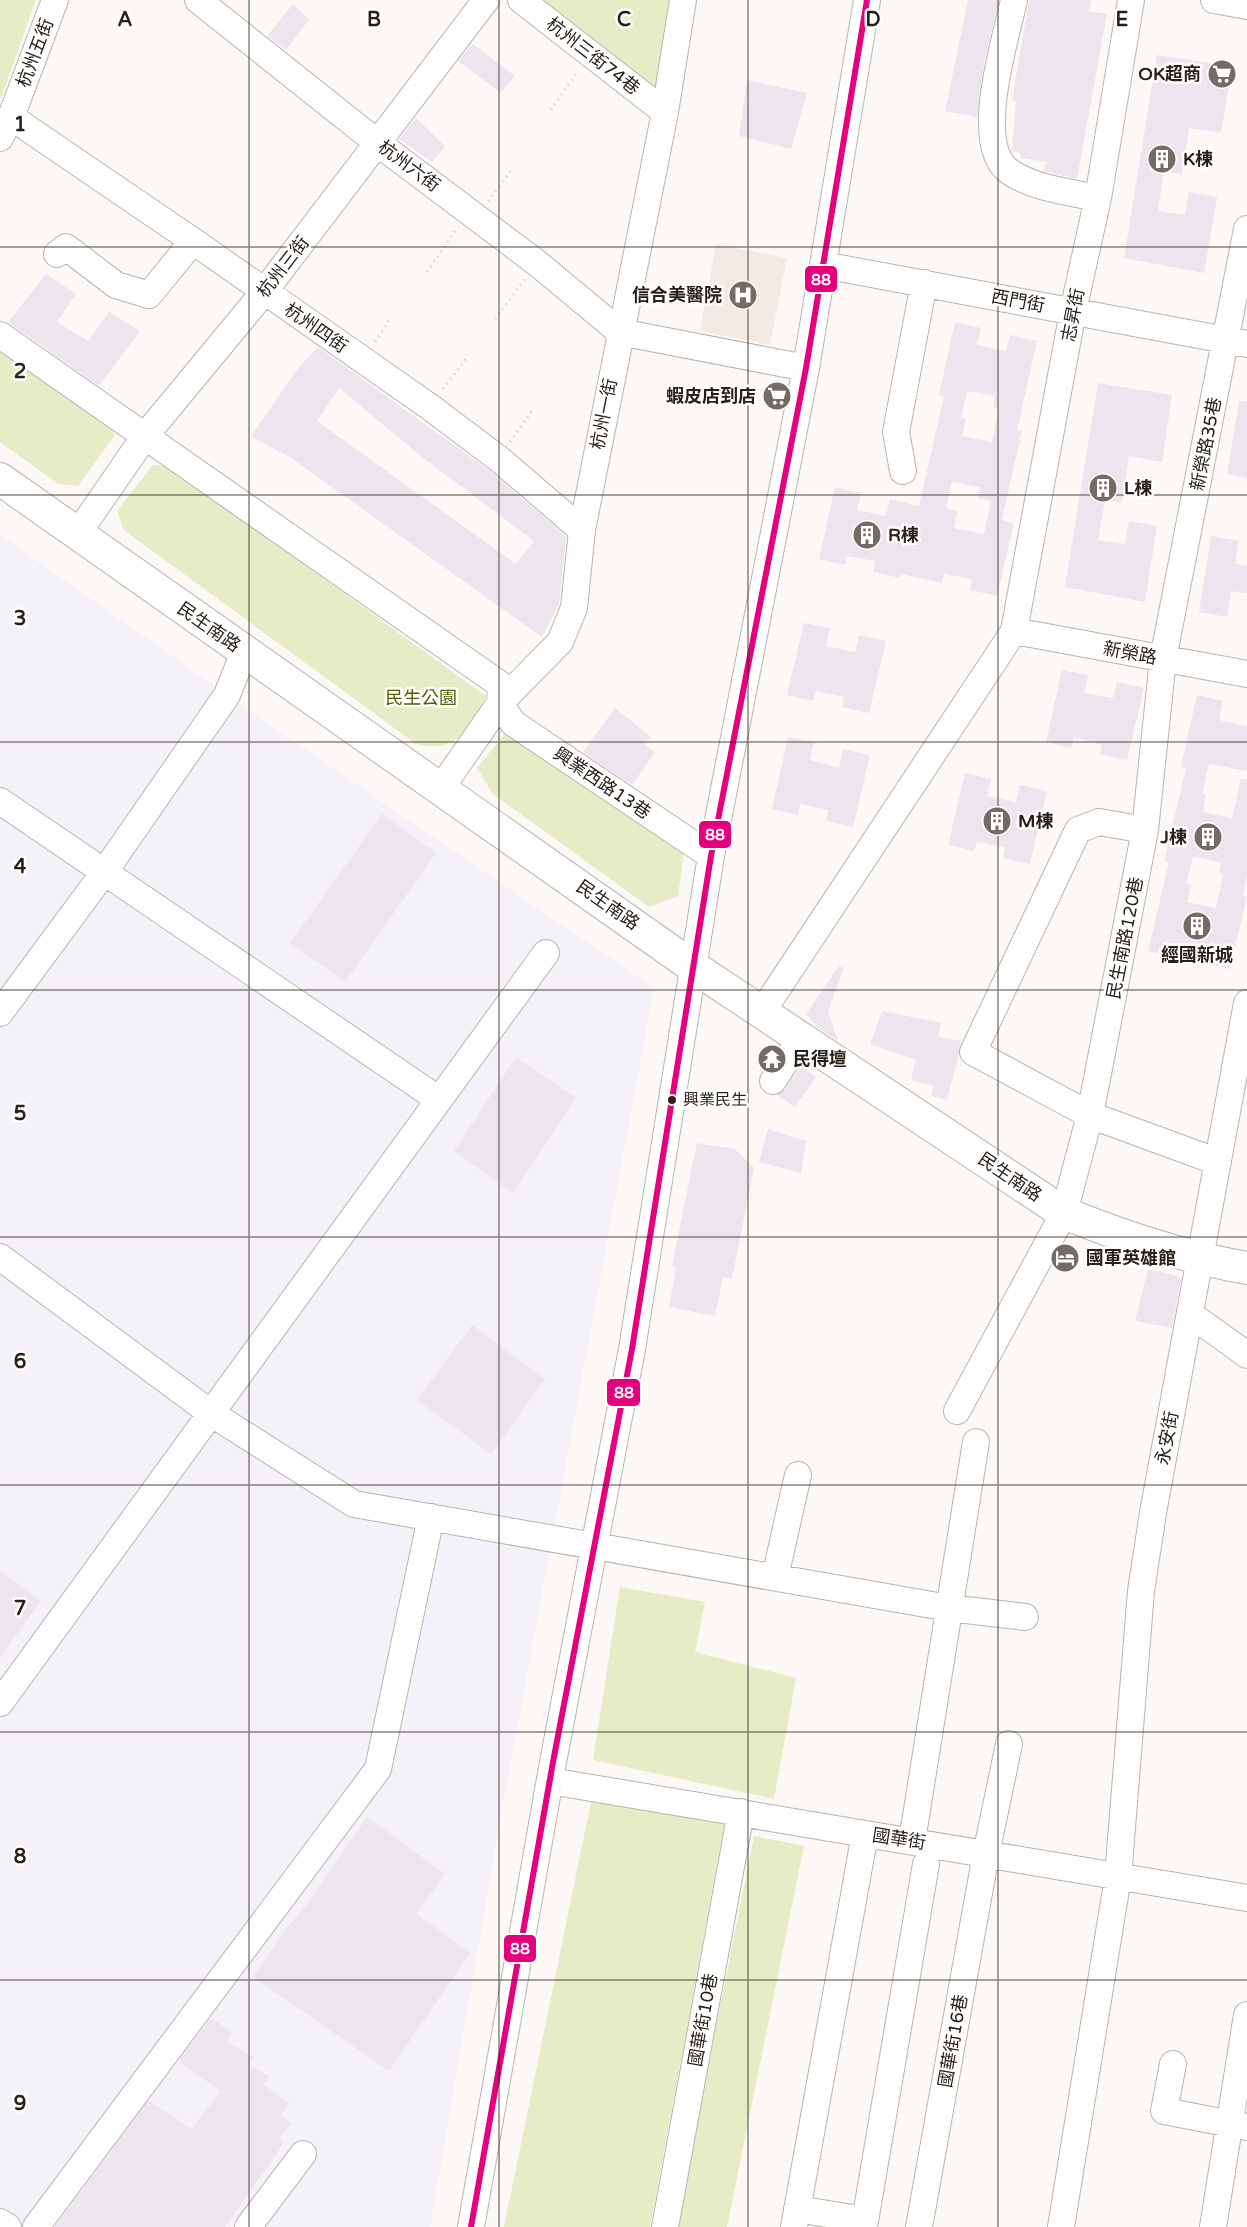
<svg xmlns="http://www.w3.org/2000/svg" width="1247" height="2227" viewBox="0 0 1247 2227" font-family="'Varela Round','Noto Sans TC',sans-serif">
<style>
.built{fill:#f3eae4}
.industrial{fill:#f5f1f9}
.green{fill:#e6ecc5}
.building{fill:#ece5ee;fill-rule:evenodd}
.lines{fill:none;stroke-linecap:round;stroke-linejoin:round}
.minor-casing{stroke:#bab4af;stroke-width:28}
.major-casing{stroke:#bab4af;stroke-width:34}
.path{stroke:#d8d7d6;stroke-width:3;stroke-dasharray:1.5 4.5;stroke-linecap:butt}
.minor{stroke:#fefefe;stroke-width:26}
.major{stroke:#fefefe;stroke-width:32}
.bus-1-casing{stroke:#fff;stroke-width:10}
.bus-1{stroke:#e5007d;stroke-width:6}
.grid{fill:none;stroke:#292018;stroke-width:1.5;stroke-opacity:0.55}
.bus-dot{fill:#292018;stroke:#fff;stroke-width:2}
.labels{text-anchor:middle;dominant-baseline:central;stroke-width:5;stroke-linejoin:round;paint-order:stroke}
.bus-label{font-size:16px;fill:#292018;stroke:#fff;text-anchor:start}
.street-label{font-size:18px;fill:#292018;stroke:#fff}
.poi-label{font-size:18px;font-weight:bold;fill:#292018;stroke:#fff;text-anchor:start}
.park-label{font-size:18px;fill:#525e00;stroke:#fff}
.grid-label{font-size:20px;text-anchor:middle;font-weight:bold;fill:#292018;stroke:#fff;stroke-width:5;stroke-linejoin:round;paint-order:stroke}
.line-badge{stroke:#fff;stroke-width:2}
.badge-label{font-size:16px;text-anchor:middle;font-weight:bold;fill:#fff}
</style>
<rect width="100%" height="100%" fill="#fbf8f5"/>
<path class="built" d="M 716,244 L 787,258 L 770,345 L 700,331 Z"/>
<path class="industrial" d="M 0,535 L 290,739 L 654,988 L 500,1821 L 430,2227 L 0,2227 Z"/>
<path class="green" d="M 0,0 L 36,0 L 0,101 Z
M 528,0 L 675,0 L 660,98 Z
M 0,348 L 106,422 L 115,435 L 78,486 L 59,484 L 0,442 Z
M 153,465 L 168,466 L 486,696 C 471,728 455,755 416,744 L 124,530 L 117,511 Z
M 506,732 L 684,850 L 678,896 L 649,907 L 493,794 L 477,768 Z
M 620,1587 L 705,1602 L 695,1652 L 796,1678 L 774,1799 L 593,1760 Z
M 591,1802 L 725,1821 L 650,2227 L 504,2227 Z
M 754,1836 L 804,1846 L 727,2227 L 676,2227 Z"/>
<path class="building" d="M 968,0 L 999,0 L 984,62 L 977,117 L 945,111 Z
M 1029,0 L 1091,0 L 1089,11 L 1107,14 L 1077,179 L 1044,171 L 1046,162 L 1021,158 L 1021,154 L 1012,150 L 1016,101 L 1012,101 Z
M 293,4 L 309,20 L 286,50 L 267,36 Z
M 473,44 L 515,76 L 501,93 L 458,61 Z
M 1157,55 L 1232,66 L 1221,133 L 1189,128 L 1182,174 L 1164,171 L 1158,211 L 1185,215 L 1189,192 L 1217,197 L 1204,273 L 1124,258 Z
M 747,80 L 807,93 L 791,149 L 739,136 Z
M 416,118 L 445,146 L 432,162 L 399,139 Z
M 46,274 L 76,294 L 57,322 L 88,341 L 109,312 L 140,331 L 99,386 L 8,322 Z
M 955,322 L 981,328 L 977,345 L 1006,351 L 1010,335 L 1037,341 L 1017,430 L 1022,431 L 1002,520 L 1014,523 L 997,596 L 970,590 L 972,579 L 944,574 L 942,583 L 901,574 L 900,578 L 873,572 L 875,561 L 847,556 L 845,565 L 819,559 L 835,487 L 861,493 L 857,510 L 886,516 L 890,499 L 919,506 L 944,396 L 939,395 ZM 967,391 L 995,396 L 993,407 L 999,408 L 992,442 L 962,436 L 966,419 L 961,418 ZM 952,482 L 980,487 L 978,498 L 991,501 L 984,534 L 954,528 L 958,511 L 946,508 Z
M 318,347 L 490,471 L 566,536 L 559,604 L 542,637 L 291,458 L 251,436 L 299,367 ZM 339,388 L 422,457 L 534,541 L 516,564 L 317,421 Z
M 1098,383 L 1172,395 L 1162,462 L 1129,456 L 1122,503 L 1105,500 L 1098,540 L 1125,544 L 1129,521 L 1157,526 L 1145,602 L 1065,587 Z
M 1239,401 L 1247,401 L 1247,478 L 1227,474 Z
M 1211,536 L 1239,541 L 1235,564 L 1247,566 L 1247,593 L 1231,591 L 1227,617 L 1199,612 Z
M 804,623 L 830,628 L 826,646 L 855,652 L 859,635 L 886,641 L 869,713 L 842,707 L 844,697 L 816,691 L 813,701 L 787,695 Z
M 1062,670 L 1088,675 L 1084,693 L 1113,698 L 1117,682 L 1144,688 L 1127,760 L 1100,754 L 1102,745 L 1074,737 L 1071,748 L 1046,742 Z
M 1197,695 L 1223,701 L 1219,718 L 1222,721 L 1247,726 L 1247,771 L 1209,764 L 1202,794 L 1206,795 L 1203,812 L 1232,818 L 1241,779 L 1247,779 L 1247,876 L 1243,896 L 1247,897 L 1230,969 L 1202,963 L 1205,953 L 1176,948 L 1174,957 L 1148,951 L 1169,862 L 1164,861 L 1186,768 L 1181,767 ZM 1193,856 L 1221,863 L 1219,873 L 1223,875 L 1216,908 L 1187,902 L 1191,885 L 1186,884 Z
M 615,708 L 651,737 L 645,745 L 655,752 L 632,785 L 583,752 Z
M 788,737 L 814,742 L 810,760 L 839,768 L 843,749 L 870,755 L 853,827 L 826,821 L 828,810 L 800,804 L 798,815 L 772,809 Z
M 965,773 L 991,779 L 987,796 L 1016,802 L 1020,785 L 1047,791 L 1030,864 L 1003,858 L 1005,847 L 977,842 L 974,851 L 948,845 Z
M 382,814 L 436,853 L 345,982 L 290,943 Z
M 839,966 L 844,968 L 828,1011 L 838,1041 L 818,1028 L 806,1014 Z
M 882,1011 L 941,1023 L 938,1037 L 962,1041 L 947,1100 L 931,1096 L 934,1086 L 911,1080 L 916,1060 L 870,1044 Z
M 516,1057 L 576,1098 L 513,1193 L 454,1151 Z
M 801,1066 L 816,1077 L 795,1107 L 777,1095 L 786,1089 Z
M 768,1129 L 806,1141 L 801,1173 L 759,1162 Z
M 697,1143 L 735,1149 L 754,1168 L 732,1279 L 723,1277 L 715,1316 L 669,1307 L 676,1267 L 672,1266 Z
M 1148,1269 L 1178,1276 L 1181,1280 L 1172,1328 L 1135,1321 Z
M 472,1325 L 545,1379 L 491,1454 L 417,1400 Z
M 0,1571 L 41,1601 L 0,1657 Z
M 367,1817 L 445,1874 L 416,1914 L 470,1953 L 389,2071 L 253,1977 L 283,1933 L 307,1904 Z
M 211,2018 L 232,2032 L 228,2042 L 253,2057 L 249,2065 L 269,2076 L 264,2085 L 289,2103 L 281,2115 L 291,2123 L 279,2138 L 284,2143 L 225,2227 L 55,2227 L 149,2100 L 191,2129 L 221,2091 L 181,2064 L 180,2059 Z"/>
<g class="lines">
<g class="minor-casing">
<path id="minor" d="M 198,0 L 379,144 L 537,263 L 620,332 L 806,368
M 521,0 L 665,112
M 1014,0 C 1006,38 971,146 1010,172 C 1036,189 1069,192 1098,198
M 1214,0 L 1247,6
M 11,117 L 193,241 L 430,407 L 499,459 L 582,530
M 0,138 L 11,117 L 55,0
M 57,254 L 66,247 L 116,285 L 149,295 L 193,241
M 823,265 L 1247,344
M 0,335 L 501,685 L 500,703
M 903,471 L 896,432 L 924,283
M 78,533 L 145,436 L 264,292 L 486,0
M 1014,631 L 1247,674
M 500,703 L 513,723 L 711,856
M 441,788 L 500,703 L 560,642 L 574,608 L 582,530 L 665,112 L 683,0
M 0,801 L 438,1099
M 1145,830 L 1099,822 L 1078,830 L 973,1052 L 1090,1115 L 1218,1162
M 762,1012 L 1014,631 L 1073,311 L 1098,198 L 1131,0
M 0,1013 L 105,871 L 227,695 L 244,652
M 773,1081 L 801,1038
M 0,1257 L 212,1414 L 354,1504 L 949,1608 L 1025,1617
M 1190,1314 L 1247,1355
M 957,1411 L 1064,1213 L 1090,1115 L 1145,830 L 1163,659 L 1247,229
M 775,1577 L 798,1475
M 0,1703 L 546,953
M 550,1781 L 1247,1898
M 912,1841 L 976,1442
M 1173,2064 L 1164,2111 L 1247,2127
M 797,2209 L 865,2220
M 0,2222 L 8,2227
M 36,2227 L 378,1769 L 431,1517
M 248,2227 L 303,2154
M 471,2227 L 553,1762 L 632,1349 L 711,856 L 806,368 L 867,0
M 665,2227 L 741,1812
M 794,2227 L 865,1834
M 864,2227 L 926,1864
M 919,2227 L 986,1854 L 1009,1744
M 1061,2227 L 1118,1877 L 1141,1591 L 1153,1513 L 1247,1003
M 1213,2227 L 1247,2015"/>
</g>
<g class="major-casing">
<path id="major" d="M 0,479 L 692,966 L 1064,1213 C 1123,1237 1184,1257 1247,1268"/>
</g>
<path class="path" d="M 551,110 L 577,72
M 488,201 L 513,168
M 427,272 L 457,228
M 495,319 L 525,279
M 375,342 L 390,318
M 443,389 L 466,359
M 510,442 L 534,408"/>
<use href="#minor" class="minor"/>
<use href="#major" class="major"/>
<g class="bus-1-casing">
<path id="bus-1" d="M 471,2227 L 553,1762 L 632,1349 L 711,856 L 806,368 L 867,0"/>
</g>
<use href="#bus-1" class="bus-1"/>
</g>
<path class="grid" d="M 249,0 L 249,2227M 499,0 L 499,2227M 748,0 L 748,2227M 998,0 L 998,2227M 0,247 L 1247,247M 0,495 L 1247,495M 0,742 L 1247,742M 0,990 L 1247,990M 0,1237 L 1247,1237M 0,1485 L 1247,1485M 0,1732 L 1247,1732M 0,1980 L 1247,1980"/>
<defs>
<g id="supermarket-disc" transform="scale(1.5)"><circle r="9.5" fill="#726c65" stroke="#fff"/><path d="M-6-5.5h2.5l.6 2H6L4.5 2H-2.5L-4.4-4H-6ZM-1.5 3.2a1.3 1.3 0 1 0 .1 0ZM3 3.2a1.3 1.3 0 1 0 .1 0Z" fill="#fff"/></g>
<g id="building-disc" transform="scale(1.5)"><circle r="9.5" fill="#726c65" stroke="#fff"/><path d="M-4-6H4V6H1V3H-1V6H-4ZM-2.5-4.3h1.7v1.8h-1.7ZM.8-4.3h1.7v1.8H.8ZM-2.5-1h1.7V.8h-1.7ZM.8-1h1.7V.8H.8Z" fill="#fff"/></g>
<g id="hospital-disc" transform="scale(1.5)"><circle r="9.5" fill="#726c65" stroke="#fff"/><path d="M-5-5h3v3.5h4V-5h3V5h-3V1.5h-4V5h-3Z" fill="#fff"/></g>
<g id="temple-disc" transform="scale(1.5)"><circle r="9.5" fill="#726c65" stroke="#fff"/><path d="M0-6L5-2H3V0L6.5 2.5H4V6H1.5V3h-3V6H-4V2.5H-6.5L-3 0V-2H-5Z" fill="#fff"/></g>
<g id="hotel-disc" transform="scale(1.5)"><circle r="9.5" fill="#726c65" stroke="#fff"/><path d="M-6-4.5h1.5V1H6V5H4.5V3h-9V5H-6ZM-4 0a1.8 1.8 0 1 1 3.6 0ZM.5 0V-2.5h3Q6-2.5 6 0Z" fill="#fff"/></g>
</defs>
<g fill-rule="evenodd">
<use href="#supermarket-disc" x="1222" y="74"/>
<use href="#building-disc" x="1162" y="159"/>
<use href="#hospital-disc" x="743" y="295"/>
<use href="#supermarket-disc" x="777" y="396"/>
<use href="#building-disc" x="1103" y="488"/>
<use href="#building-disc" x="867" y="535"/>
<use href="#building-disc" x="997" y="821"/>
<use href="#building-disc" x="1208" y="837"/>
<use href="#building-disc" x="1197" y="926"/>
<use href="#temple-disc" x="772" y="1059"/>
<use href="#hotel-disc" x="1065" y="1258"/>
</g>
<circle class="bus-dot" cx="672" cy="1100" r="5"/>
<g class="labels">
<g class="bus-label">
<text x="683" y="1100">興業民生</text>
</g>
<g class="street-label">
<text transform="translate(35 53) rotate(-69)">杭州五街</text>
<text transform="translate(593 56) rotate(38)">杭州三街74巷</text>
<text transform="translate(409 166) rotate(37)">杭州六街</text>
<text transform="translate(283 267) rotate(-52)">杭州三街</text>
<text transform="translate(1018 301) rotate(11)">西門街</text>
<text transform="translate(1073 315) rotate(-79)">志昇街</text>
<text transform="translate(316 328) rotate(35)">杭州四街</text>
<text transform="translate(604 414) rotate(-79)">杭州一街</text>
<text transform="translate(1206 444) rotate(-79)">新榮路35巷</text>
<text transform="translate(209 627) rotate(35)">民生南路</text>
<text transform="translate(1130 653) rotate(11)">新榮路</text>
<text transform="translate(602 783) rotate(34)">興業西路13巷</text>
<text transform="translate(608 905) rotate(35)">民生南路</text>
<text transform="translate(1125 938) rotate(-79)">民生南路120巷</text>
<text transform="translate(1010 1177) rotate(34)">民生南路</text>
<text transform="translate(1167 1438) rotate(-79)">永安街</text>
<text transform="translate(899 1839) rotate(9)">國華街</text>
<text transform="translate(703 2020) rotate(-80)">國華街10巷</text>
<text transform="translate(953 2041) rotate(-80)">國華街16巷</text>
</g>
<g class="poi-label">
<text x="1201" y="74" text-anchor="end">OK超商</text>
<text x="1183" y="159">K棟</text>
<text x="722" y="295" text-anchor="end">信合美醫院</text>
<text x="756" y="396" text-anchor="end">蝦皮店到店</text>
<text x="1124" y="488">L棟</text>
<text x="888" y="535">R棟</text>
<text x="1018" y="821">M棟</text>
<text x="1187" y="837" text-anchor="end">J棟</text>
<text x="1197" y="955" text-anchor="middle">經國新城</text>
<text x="793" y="1059">民得壇</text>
<text x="1086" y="1258">國軍英雄館</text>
</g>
<g class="park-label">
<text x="421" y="698">民生公園</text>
</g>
</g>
<g class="grid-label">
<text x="125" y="26">A</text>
<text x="374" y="26">B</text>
<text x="624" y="26">C</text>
<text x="873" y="26">D</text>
<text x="1122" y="26">E</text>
<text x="20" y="131">1</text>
<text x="20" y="378">2</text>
<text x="20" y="625">3</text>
<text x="20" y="873">4</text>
<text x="20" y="1120">5</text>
<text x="20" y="1368">6</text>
<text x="20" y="1615">7</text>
<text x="20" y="1863">8</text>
<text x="20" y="2110">9</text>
</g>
<g class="line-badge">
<rect x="804" y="265" width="34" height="28" rx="6" fill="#e5007d"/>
<rect x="698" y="820" width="34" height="29" rx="6" fill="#e5007d"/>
<rect x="606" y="1378" width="35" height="29" rx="6" fill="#e5007d"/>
<rect x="503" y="1934" width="34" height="29" rx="6" fill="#e5007d"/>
</g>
<g class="badge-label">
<text x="821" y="285">88</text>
<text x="715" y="840">88</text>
<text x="624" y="1398">88</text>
<text x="520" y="1954">88</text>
</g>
</svg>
